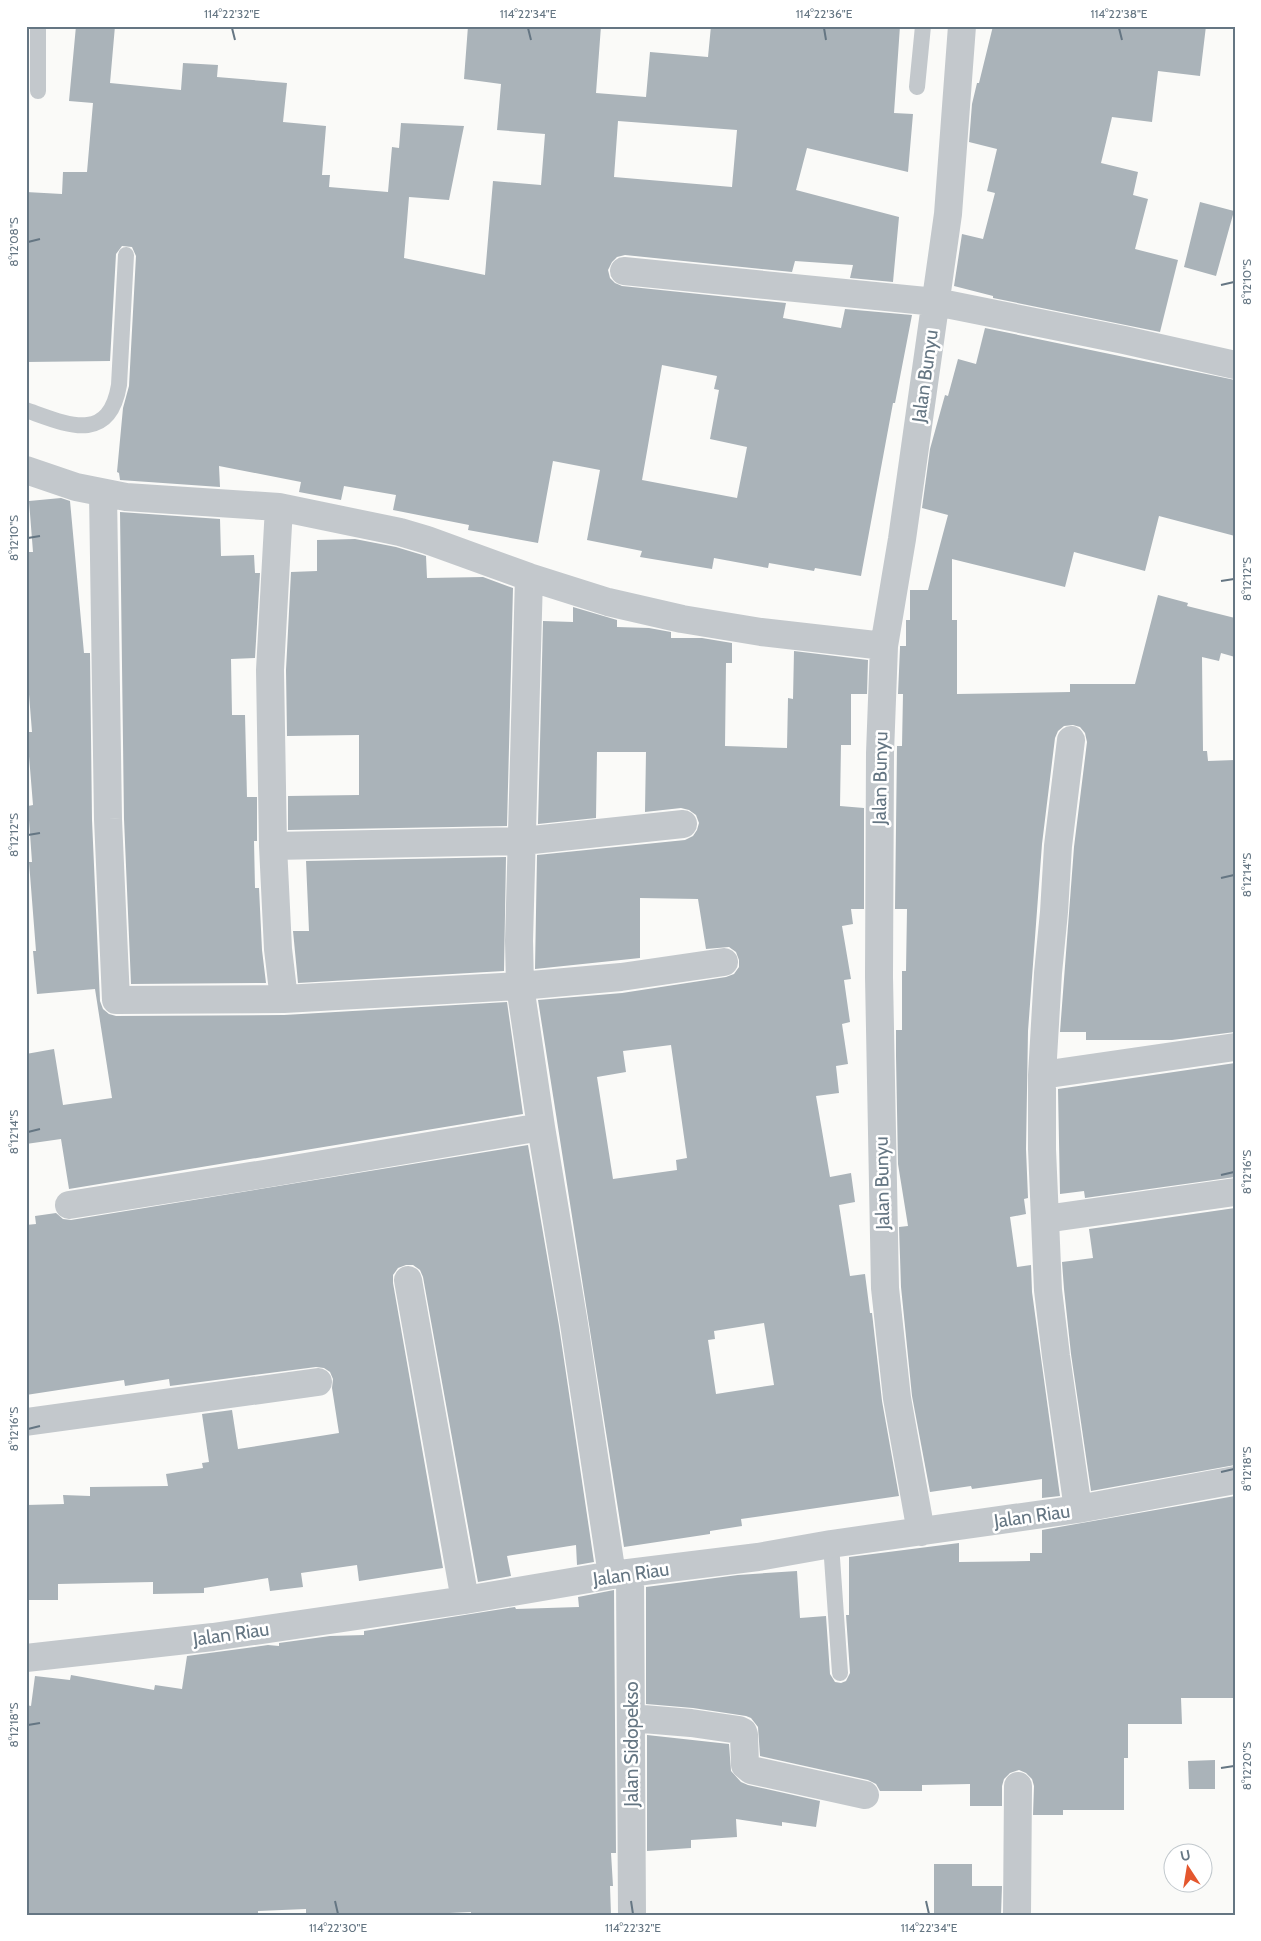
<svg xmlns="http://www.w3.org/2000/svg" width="1261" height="1941" viewBox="0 0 1261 1941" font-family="Cabin,sans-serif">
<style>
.building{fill:#aab3b9;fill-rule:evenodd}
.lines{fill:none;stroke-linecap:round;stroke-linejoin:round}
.service{stroke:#c3c8cc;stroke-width:16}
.minor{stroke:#c3c8cc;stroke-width:28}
.ticks{fill:none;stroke:#657683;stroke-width:2}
.labels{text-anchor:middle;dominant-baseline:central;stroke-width:5;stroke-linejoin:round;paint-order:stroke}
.street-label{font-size:19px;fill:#657683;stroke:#fff}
.neatline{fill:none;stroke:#657683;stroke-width:2}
.ticks-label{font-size:12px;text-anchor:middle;fill:#657683}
</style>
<rect width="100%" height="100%" fill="#fafaf8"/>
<path class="building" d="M 76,26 L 115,26 L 110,83 L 181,90 L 183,63 L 218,65 L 217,77 L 287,83 L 283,122 L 326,126 L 322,175 L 330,175 L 329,187 L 388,192 L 392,147 L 399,148 L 401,123 L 464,126 L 449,200 L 409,197 L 404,258 L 485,275 L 493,181 L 541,185 L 545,134 L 497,130 L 501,84 L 464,79 L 468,26 L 601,26 L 596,93 L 646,97 L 650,52 L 708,57 L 711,26 L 900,26 L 894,113 L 913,114 L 908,172 L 807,148 L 796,190 L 899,217 L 893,282 L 850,278 L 853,265 L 795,261 L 792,272 L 625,255 L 617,257 L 612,262 L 608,270 L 610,278 L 615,283 L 622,286 L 786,303 L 783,318 L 841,328 L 845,309 L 912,315 L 895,403 L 893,403 L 861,576 L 815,568 L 814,571 L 769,563 L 768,568 L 714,558 L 712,569 L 640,557 L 642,551 L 587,540 L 600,470 L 553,461 L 538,543 L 468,530 L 469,525 L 393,510 L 396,495 L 344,486 L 341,500 L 299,492 L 301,482 L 219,466 L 220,487 L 120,480 L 119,473 L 117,472 L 123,408 L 129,386 L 136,256 L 132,247 L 122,246 L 116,254 L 110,361 L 26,362 L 26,192 L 62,194 L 63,172 L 87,172 L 93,103 L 69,101 ZM 618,121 L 737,130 L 732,187 L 614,177 ZM 662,365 L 717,376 L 714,389 L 719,390 L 710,439 L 747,447 L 737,498 L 642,480 Z
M 993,26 L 1206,26 L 1200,76 L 1158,71 L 1152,122 L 1112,117 L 1101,163 L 1138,172 L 1133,195 L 1148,199 L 1135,249 L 1178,260 L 1160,332 L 993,298 L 993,296 L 954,286 L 962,234 L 983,239 L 995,193 L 987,191 L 997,149 L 969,142 L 972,104 L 977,83 L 979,83 Z
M 1200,202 L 1234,211 L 1216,276 L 1184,267 Z
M 985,328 L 1235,380 L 1235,536 L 1159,516 L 1145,571 L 1074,552 L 1065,587 L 952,559 L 952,620 L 957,620 L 957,694 L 1070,692 L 1070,684 L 1135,684 L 1158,595 L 1188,603 L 1187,606 L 1235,618 L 1235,657 L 1221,653 L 1219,661 L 1202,657 L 1203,751 L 1207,751 L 1208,761 L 1235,760 L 1235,1032 L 1172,1040 L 1086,1040 L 1086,1032 L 1060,1032 L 1074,847 L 1087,742 L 1085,733 L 1080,727 L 1073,725 L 1064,726 L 1058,731 L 1055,738 L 1042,844 L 1028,1031 L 1026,1149 L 1028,1198 L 1024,1199 L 1026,1214 L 1010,1217 L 1017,1267 L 1031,1265 L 1032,1292 L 1041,1358 L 1060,1496 L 1042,1498 L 1042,1479 L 972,1489 L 971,1486 L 930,1492 L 912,1396 L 901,1287 L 899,1227 L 908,1226 L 898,1164 L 896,1056 L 896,1030 L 902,1030 L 902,971 L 906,971 L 907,909 L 895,909 L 897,746 L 902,746 L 903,694 L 898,694 L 900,648 L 900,646 L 906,646 L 906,620 L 910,620 L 910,590 L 928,590 L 948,515 L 922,508 L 930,449 L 945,395 L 948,396 L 958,359 L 976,364 Z
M 61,498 L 70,501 L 84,653 L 90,653 L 92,820 L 100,1001 L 103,1009 L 109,1014 L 116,1016 L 284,1015 L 507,1002 L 523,1114 L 69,1189 L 61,1139 L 26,1144 L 26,1054 L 54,1049 L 63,1105 L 112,1098 L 95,989 L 37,994 L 33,951 L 36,951 L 29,862 L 32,862 L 28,806 L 33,805 L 27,732 L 32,732 L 26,657 L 26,552 L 33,552 L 29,501 Z
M 120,512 L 220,519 L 221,556 L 254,555 L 255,573 L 260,573 L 255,658 L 231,659 L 232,715 L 245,715 L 247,797 L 257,797 L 257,841 L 254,841 L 255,888 L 259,888 L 262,950 L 266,983 L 131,984 L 124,819 Z
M 355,539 L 396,547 L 426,556 L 427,578 L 483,577 L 513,588 L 507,826 L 288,830 L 288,796 L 359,795 L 359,735 L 287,736 L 286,670 L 291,572 L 317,571 L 317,540 Z
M 573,607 L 617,620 L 617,627 L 649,628 L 671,632 L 671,638 L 702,638 L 732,643 L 732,663 L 726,663 L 725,746 L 787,748 L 788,698 L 793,699 L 794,651 L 868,660 L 867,694 L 851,694 L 851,745 L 841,745 L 840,806 L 864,808 L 864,909 L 851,909 L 853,924 L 842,926 L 851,979 L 844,980 L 850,1022 L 842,1024 L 848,1064 L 836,1066 L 839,1093 L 816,1096 L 830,1177 L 851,1173 L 855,1202 L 839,1205 L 850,1276 L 865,1274 L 870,1313 L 872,1313 L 882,1401 L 899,1496 L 741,1519 L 742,1526 L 710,1531 L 710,1534 L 624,1547 L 538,1000 L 622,993 L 726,977 L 734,974 L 739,967 L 739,960 L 736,952 L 729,947 L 706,949 L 698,899 L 640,898 L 640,958 L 535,969 L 537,855 L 685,840 L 693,836 L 697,830 L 699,823 L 696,815 L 689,810 L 681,808 L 645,812 L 646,752 L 597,752 L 596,818 L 538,824 L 543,621 L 573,622 ZM 671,1045 L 687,1158 L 676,1160 L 677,1170 L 613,1179 L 597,1077 L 626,1072 L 623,1051 ZM 764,1323 L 774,1385 L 716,1394 L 708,1340 L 715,1339 L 714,1331 Z
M 506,857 L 504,971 L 298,983 L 293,931 L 309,931 L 306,861 Z
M 1235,1063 L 1235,1177 L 1085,1198 L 1084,1191 L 1060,1194 L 1058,1089 Z
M 528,1145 L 559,1326 L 594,1562 L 577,1565 L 576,1545 L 507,1556 L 511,1576 L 478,1582 L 423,1277 L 420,1270 L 413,1265 L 406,1265 L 398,1268 L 393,1275 L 393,1283 L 443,1568 L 359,1581 L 357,1565 L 301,1573 L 303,1587 L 270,1591 L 268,1578 L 204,1588 L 204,1593 L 153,1594 L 153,1582 L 58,1584 L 58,1600 L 26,1600 L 26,1505 L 64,1504 L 63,1495 L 90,1496 L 90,1487 L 168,1486 L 166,1474 L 203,1468 L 202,1463 L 209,1462 L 202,1414 L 232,1410 L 238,1449 L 339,1433 L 332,1388 L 333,1379 L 330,1372 L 324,1368 L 316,1367 L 170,1386 L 169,1379 L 125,1386 L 124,1380 L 26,1395 L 26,1225 L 36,1224 L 35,1216 L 56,1213 L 63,1219 L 71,1220 Z
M 1235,1208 L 1235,1465 L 1091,1491 L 1071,1354 L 1064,1289 L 1062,1262 L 1093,1258 L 1089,1229 Z
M 1235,1496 L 1235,1698 L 1181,1698 L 1182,1724 L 1128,1724 L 1128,1758 L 1124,1758 L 1124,1810 L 1063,1810 L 1063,1815 L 1033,1815 L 1034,1786 L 1032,1779 L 1026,1773 L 1019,1770 L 1010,1773 L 1004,1779 L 1002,1786 L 1002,1806 L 970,1806 L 970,1784 L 922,1785 L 922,1791 L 880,1791 L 876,1784 L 868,1780 L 760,1756 L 758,1727 L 751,1718 L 746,1716 L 693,1708 L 646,1704 L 646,1587 L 738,1575 L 797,1571 L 800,1618 L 826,1616 L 830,1674 L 835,1682 L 841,1683 L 846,1681 L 850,1673 L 846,1615 L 849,1615 L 849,1557 L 959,1543 L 959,1562 L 1030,1561 L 1030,1553 L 1042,1553 L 1042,1530 Z
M 614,1590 L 616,1853 L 611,1853 L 613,1886 L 610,1886 L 611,1915 L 471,1915 L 471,1912 L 407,1915 L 306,1915 L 306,1909 L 258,1911 L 258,1915 L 26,1915 L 26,1705 L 31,1706 L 35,1676 L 70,1680 L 71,1675 L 154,1690 L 155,1685 L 182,1689 L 187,1656 L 268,1645 L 279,1646 L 279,1643 L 330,1636 L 364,1635 L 364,1631 L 515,1607 L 516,1609 L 579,1607 L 578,1597 Z
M 647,1735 L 729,1744 L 731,1771 L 741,1782 L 748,1785 L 820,1801 L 816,1827 L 782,1822 L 782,1826 L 736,1819 L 737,1837 L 691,1840 L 691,1848 L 647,1851 Z
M 1215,1760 L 1215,1789 L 1189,1789 L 1188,1761 Z
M 934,1864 L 972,1864 L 972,1886 L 1002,1886 L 1001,1915 L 934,1915 Z"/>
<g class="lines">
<path class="service" d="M 917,87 L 923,26
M 38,91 L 38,26
M 26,410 C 66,424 109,445 119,385 L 126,255
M 831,1544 L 840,1673"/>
<path class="minor" d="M 624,271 L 936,302 L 1124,340 L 1235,365
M 26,470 L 76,487 L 126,497 L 279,507 L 400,532 L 427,540 L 529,577 L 608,602 L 682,619 L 761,632 L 884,646
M 103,493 L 108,819 L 116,1000 L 284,999 L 520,986 L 621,977 L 724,962
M 279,507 L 270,670 L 273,846 L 278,949 L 284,999
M 529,577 L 519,941 L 520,986 L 541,1127 L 574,1324 L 612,1575
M 1071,740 L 1058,846 L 1054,912 L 1048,973 L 1042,1075 L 1042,1149 L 1048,1290 L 1056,1356 L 1078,1509
M 273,846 L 523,841 L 683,824
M 1042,1075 L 1235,1047
M 69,1205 L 264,1174 L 541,1127
M 1045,1219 L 1235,1192
M 408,1280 L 465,1600
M 26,1422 L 318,1382
M 921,1532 L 897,1398 L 885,1288 L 879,977 L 880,753 L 884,646 L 902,539 L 948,214 L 962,26
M 630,1574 L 632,1915
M 26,1658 L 213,1637 L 465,1600 L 612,1575 L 758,1557 L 831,1544 L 1078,1509 L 1235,1480
M 631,1718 L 691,1723 L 739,1730 L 743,1732 L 744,1735 L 745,1765 L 751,1770 L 865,1795
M 1017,1915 L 1018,1786"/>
</g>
<path class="ticks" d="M 232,28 L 235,40M 528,28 L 531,40M 824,28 L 826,40M 1119,28 L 1122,40M 28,242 L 40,239M 1221,285 L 1234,282M 28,538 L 40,536M 1221,581 L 1234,579M 28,835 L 40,833M 1221,878 L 1234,875M 28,1132 L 40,1129M 1221,1175 L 1234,1172M 28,1429 L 40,1426M 1221,1472 L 1234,1469M 28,1725 L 40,1723M 1221,1768 L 1234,1766M 335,1901 L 338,1914M 631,1901 L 633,1914M 926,1901 L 929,1914"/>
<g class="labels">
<g class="street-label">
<text transform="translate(925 376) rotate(-82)">Jalan Bunyu</text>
<text transform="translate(880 778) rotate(-89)">Jalan Bunyu</text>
<text transform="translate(882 1183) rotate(-91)">Jalan Bunyu</text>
<text transform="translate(1032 1516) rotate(-8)">Jalan Riau</text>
<text transform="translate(631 1574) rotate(-8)">Jalan Riau</text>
<text transform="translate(231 1634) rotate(-8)">Jalan Riau</text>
<text transform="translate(631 1744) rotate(-90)">Jalan Sidopekso</text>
</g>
</g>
<rect width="1261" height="1941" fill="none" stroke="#ffffff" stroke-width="55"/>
<g transform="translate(1188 1868) rotate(348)"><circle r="24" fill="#ffffff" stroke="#c1c8cd"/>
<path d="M0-4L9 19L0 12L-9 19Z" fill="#e4572e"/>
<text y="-8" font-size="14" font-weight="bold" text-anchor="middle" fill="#657683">U</text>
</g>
<rect x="28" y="28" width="1206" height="1886" class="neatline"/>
<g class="ticks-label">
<text x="232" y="18">114°22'32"E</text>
<text x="528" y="18">114°22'34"E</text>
<text x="824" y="18">114°22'36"E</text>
<text x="1119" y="18">114°22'38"E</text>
<text transform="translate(14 242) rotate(-90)" y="4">8°12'08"S</text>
<text transform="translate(1247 282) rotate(-90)" y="4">8°12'10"S</text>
<text transform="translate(14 538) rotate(-90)" y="4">8°12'10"S</text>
<text transform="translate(1247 579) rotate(-90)" y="4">8°12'12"S</text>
<text transform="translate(14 835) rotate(-90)" y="4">8°12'12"S</text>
<text transform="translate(1247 875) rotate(-90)" y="4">8°12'14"S</text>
<text transform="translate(14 1132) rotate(-90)" y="4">8°12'14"S</text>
<text transform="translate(1247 1172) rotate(-90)" y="4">8°12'16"S</text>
<text transform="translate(14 1429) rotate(-90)" y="4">8°12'16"S</text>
<text transform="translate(1247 1469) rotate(-90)" y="4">8°12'18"S</text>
<text transform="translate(14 1725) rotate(-90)" y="4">8°12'18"S</text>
<text transform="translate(1247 1766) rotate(-90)" y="4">8°12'20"S</text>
<text x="338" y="1932">114°22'30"E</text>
<text x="633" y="1932">114°22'32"E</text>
<text x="929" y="1932">114°22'34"E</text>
</g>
</svg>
